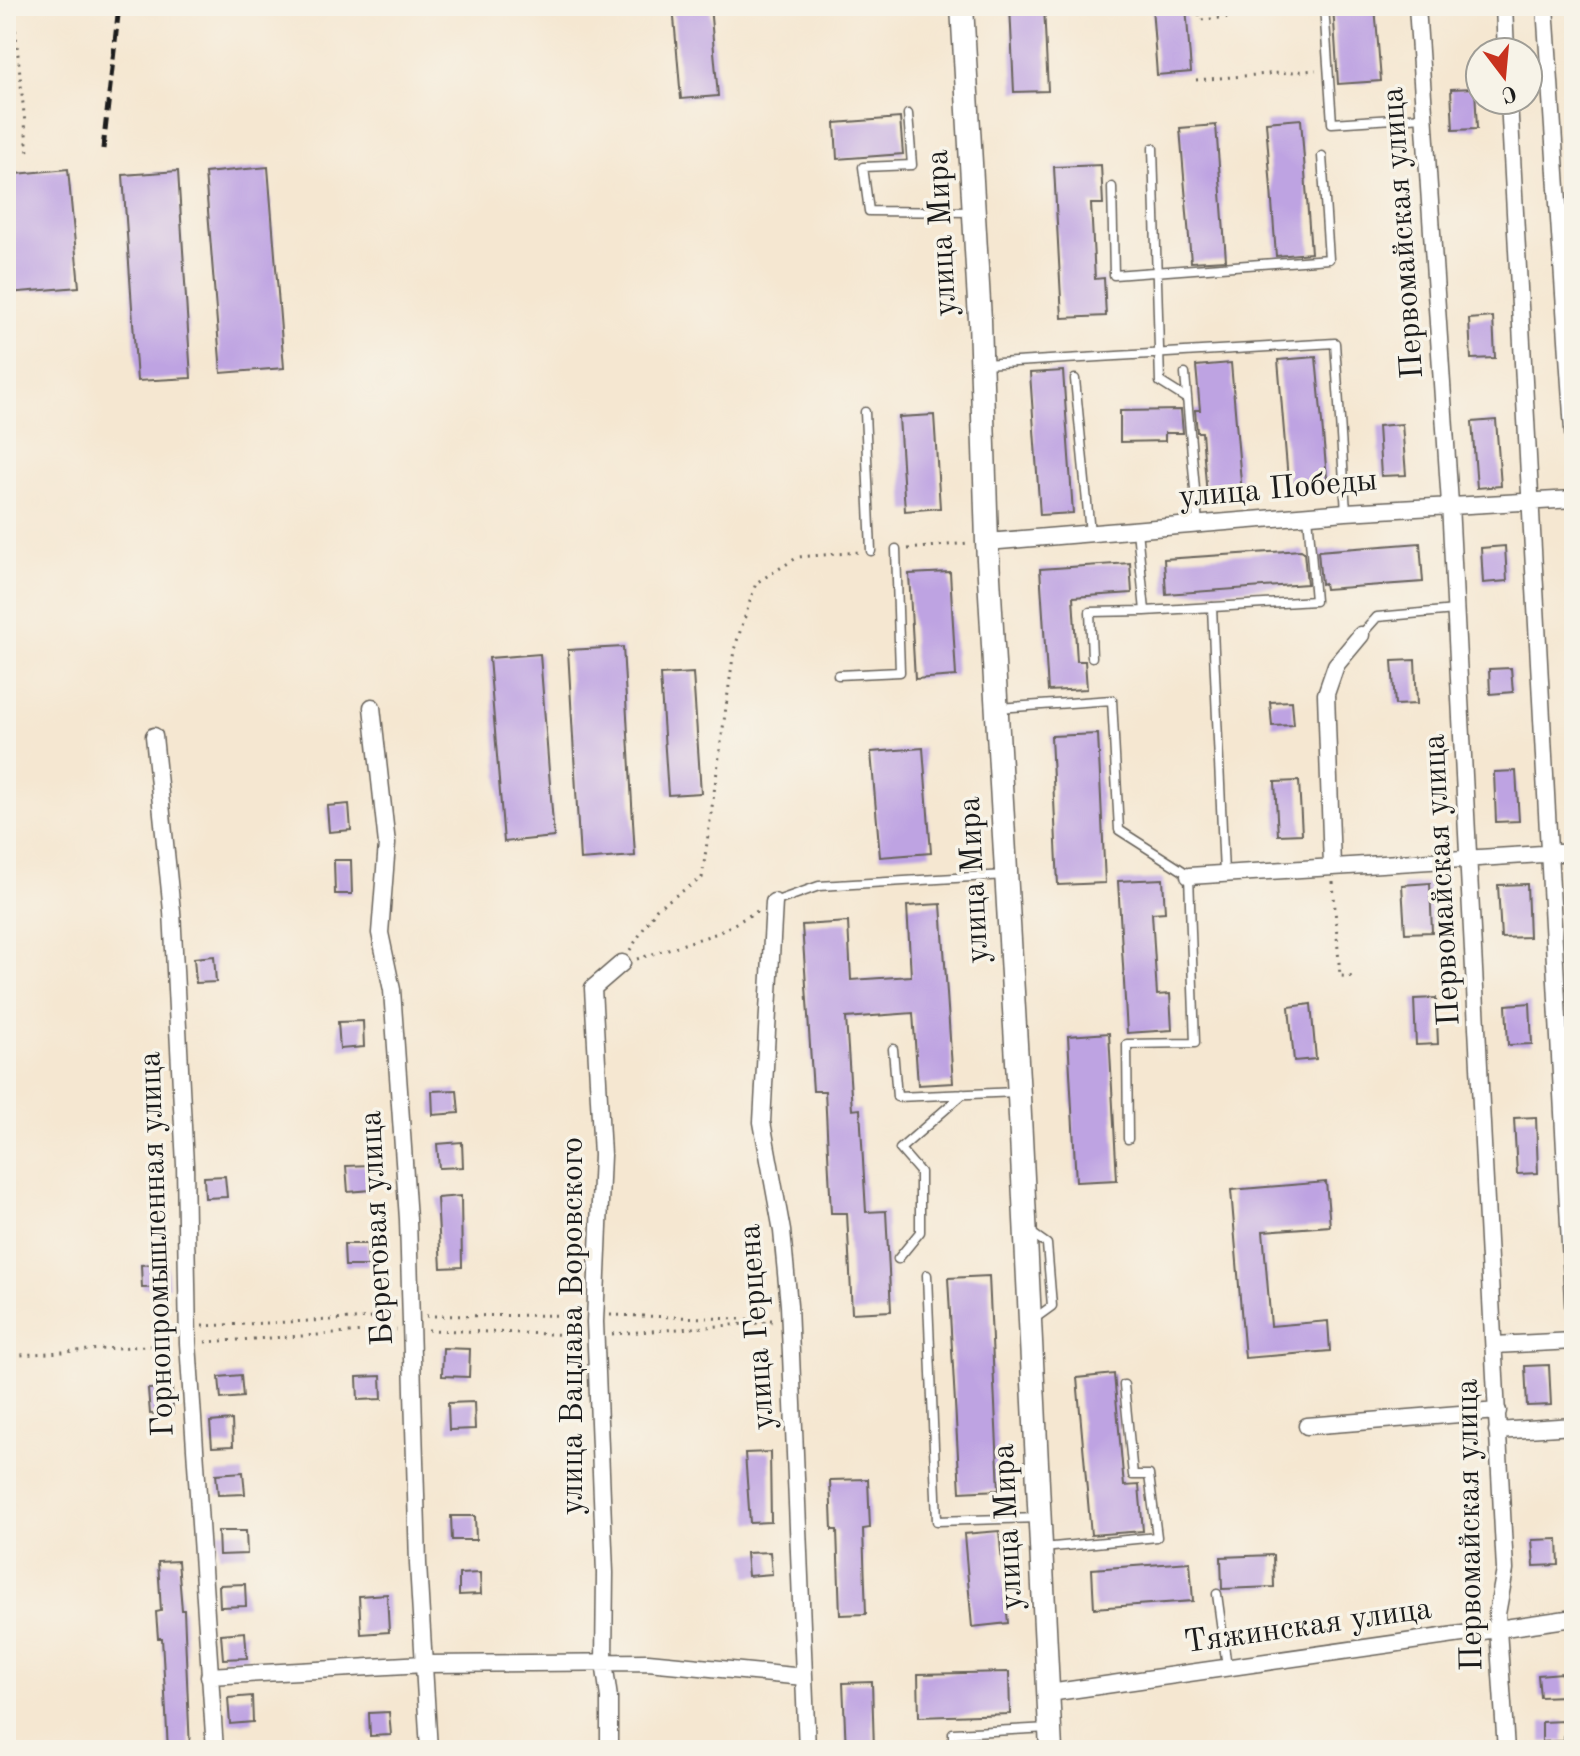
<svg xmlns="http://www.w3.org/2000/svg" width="1580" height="1756" viewBox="0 0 1580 1756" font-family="'Old Standard TT',serif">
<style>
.building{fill:#bea3e2}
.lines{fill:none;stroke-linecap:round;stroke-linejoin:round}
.lane-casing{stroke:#68635b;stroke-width:11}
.street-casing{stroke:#68635b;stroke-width:19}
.secondary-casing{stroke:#68635b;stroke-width:25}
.path{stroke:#68635b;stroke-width:3;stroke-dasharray:2 6;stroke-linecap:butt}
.lane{stroke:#fff;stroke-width:8}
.street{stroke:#fff;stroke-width:16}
.secondary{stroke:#fff;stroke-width:22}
.rail{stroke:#1c1c1c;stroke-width:5;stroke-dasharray:12 6;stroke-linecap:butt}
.labels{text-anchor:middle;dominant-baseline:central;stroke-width:7;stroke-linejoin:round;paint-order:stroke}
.street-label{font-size:32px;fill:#1c1c1c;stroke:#f7f3e8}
</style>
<rect width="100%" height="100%" fill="#f7f3e8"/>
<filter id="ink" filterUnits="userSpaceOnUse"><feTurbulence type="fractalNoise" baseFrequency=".0125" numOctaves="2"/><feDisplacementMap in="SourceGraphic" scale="16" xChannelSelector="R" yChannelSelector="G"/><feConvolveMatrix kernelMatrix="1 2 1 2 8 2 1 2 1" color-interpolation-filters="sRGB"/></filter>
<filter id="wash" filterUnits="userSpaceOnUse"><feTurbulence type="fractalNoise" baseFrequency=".006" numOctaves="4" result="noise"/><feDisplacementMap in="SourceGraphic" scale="32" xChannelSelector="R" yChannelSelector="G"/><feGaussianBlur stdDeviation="1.8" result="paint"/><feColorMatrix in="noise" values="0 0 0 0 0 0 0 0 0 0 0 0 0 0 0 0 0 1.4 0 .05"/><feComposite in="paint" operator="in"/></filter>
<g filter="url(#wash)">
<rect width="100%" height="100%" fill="#f5e7d1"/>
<g id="blocks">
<path class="building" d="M 673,6 L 710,6 L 718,96 L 681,99 Z
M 1010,6 L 1044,6 L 1048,91 L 1014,92 Z
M 1152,6 L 1186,6 L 1191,72 L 1157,75 Z
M 1333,6 L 1375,6 L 1381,81 L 1338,84 Z
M 1475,88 L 1477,129 L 1453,130 L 1451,89 Z
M 900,118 L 903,154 L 837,159 L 835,123 Z
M 1301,119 L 1311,253 L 1276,256 L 1266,122 Z
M 1216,125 L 1226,260 L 1191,262 L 1180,128 Z
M 1101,165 L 1103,204 L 1091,204 L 1095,279 L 1104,278 L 1106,316 L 1062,318 L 1054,167 Z
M 268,167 L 284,368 L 221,373 L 205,173 Z
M 68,169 L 79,287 L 8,293 L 6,175 Z
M 178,171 L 191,378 L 137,381 L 123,175 Z
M 1493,317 L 1495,358 L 1471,359 L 1469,319 Z
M 1316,357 L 1328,489 L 1289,492 L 1278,360 Z
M 1231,363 L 1242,494 L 1207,497 L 1202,432 L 1197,432 L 1195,410 L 1200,410 L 1196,366 Z
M 1063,371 L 1073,513 L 1040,515 L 1030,373 Z
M 1181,410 L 1183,433 L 1165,433 L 1165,441 L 1120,442 L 1120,411 Z
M 934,415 L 940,508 L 905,511 L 899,417 Z
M 1496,420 L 1501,486 L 1477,488 L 1472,422 Z
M 1402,424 L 1406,475 L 1381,476 L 1378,426 Z
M 1420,543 L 1423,582 L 1325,589 L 1324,583 L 1321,584 L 1318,551 Z
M 1505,546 L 1507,581 L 1483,583 L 1481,548 Z
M 1301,550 L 1304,552 L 1307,584 L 1166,594 L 1164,559 Z
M 1130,563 L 1132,593 L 1073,597 L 1077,661 L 1085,661 L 1087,689 L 1048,691 L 1040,569 Z
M 950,572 L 956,676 L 915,679 L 909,574 Z
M 623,647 L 635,856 L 580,860 L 568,650 Z
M 540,654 L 554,837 L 504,842 L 489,658 Z
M 1415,660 L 1417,704 L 1395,705 L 1392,661 Z
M 1511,668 L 1513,692 L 1490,694 L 1489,669 Z
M 693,673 L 701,793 L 668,795 L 660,675 Z
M 1292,701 L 1294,725 L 1272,726 L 1270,702 Z
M 1098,734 L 1105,883 L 1058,885 L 1051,736 Z
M 923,748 L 931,853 L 880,857 L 871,752 Z
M 1516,771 L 1519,821 L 1496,822 L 1494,772 Z
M 1299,781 L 1302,834 L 1278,835 L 1275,782 Z
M 349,804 L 351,830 L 329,832 L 327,806 Z
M 334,860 L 351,860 L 352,894 L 335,894 Z
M 1163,879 L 1165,912 L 1152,913 L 1157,995 L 1170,994 L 1172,1030 L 1127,1033 L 1118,881 Z
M 1430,883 L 1432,932 L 1405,933 L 1402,885 Z
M 1527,884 L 1529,937 L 1501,938 L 1498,885 Z
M 941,904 L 953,1083 L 918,1085 L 913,1013 L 846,1018 L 852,1110 L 860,1109 L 866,1212 L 886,1211 L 891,1311 L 852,1313 L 847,1213 L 831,1213 L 825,1091 L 813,1091 L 802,925 L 848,922 L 851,980 L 911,976 L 907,906 Z
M 214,956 L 216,982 L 196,983 L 194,958 Z
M 1436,998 L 1438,1044 L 1416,1045 L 1414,999 Z
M 1530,1003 L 1532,1044 L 1508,1045 L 1506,1005 Z
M 1311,1004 L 1316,1059 L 1294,1061 L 1289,1007 Z
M 363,1021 L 364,1047 L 340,1049 L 338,1022 Z
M 1109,1033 L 1117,1180 L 1076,1182 L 1068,1036 Z
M 457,1090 L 459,1113 L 433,1115 L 432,1091 Z
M 1536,1117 L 1538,1173 L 1517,1174 L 1514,1118 Z
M 462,1142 L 463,1167 L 439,1168 L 437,1144 Z
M 370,1165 L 371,1190 L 348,1192 L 346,1166 Z
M 225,1176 L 227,1197 L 205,1198 L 204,1177 Z
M 1326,1182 L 1330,1226 L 1263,1231 L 1271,1326 L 1328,1321 L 1330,1351 L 1245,1358 L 1231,1190 Z
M 461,1196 L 462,1267 L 441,1268 L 437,1198 Z
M 344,1244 L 367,1244 L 368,1266 L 345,1266 Z
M 167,1263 L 169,1287 L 142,1288 L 141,1265 Z
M 989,1276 L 999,1490 L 960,1492 L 948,1278 Z
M 443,1348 L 470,1349 L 469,1377 L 442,1376 Z
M 1549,1365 L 1551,1405 L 1527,1406 L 1525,1366 Z
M 1114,1374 L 1124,1486 L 1139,1485 L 1143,1531 L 1091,1535 L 1077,1378 Z
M 241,1375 L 243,1397 L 221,1399 L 219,1377 Z
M 381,1376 L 382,1399 L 358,1400 L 357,1377 Z
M 172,1388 L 173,1413 L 150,1414 L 148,1389 Z
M 474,1402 L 475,1429 L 449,1430 L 448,1403 Z
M 232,1420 L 233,1446 L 212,1447 L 210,1422 Z
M 770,1452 L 771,1522 L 750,1523 L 745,1453 Z
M 243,1472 L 245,1494 L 218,1495 L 216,1474 Z
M 868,1479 L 870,1528 L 863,1529 L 866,1614 L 840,1615 L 837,1530 L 832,1530 L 830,1480 Z
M 451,1516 L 475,1516 L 476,1540 L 452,1540 Z
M 218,1531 L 246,1531 L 247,1554 L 219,1555 Z
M 999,1531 L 1008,1623 L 972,1627 L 964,1534 Z
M 1558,1539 L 1559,1565 L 1534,1566 L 1532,1540 Z
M 770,1552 L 772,1574 L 748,1576 L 746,1553 Z
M 1273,1555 L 1274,1587 L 1222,1589 L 1221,1557 Z
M 178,1561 L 182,1610 L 184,1610 L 190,1750 L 168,1750 L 162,1638 L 158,1638 L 156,1612 L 161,1611 L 158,1562 Z
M 1190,1562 L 1193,1601 L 1094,1608 L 1092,1569 Z
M 480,1573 L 481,1594 L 459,1595 L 459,1574 Z
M 245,1584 L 246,1606 L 220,1607 L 219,1585 Z
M 387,1594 L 389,1632 L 361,1634 L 359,1596 Z
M 245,1632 L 247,1658 L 223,1659 L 221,1634 Z
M 1009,1672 L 1010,1714 L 919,1717 L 918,1674 Z
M 1562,1673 L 1564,1696 L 1540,1697 L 1538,1675 Z
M 872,1682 L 874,1750 L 846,1750 L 843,1683 Z
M 252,1696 L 253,1722 L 230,1724 L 228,1698 Z
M 389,1712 L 391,1735 L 370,1736 L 369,1713 Z
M 1564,1721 L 1564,1741 L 1542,1742 L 1542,1722 Z"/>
</g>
</g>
<g filter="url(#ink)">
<use href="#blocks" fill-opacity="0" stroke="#68635b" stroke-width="2"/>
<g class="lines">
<g class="lane-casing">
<path id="lane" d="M 862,6 L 890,6
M 1324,6 L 1332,123 L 1424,117
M 908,114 L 912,165 L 863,167 L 869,211 L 973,212
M 1153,148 L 1160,382 L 1187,399
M 1112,187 L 1114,275 L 1329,259 L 1322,156
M 983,364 L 1335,343 L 1346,512
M 1185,374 L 1198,524
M 1075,379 L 1090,533
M 865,412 L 871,551
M 1212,607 L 1224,873
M 1145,611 L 1315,601 L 1308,515
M 1361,635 L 1377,617 L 1455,610
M 1092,657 L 1090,612 L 1145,611 L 1137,530
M 838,675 L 900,672 L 896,549
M 998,708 L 1112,700 L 1119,830 L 1191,876
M 774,902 L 819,886 L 1006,875
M 893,1049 L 897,1097 L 1018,1092
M 1128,1139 L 1127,1044 L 1195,1043 L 1189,876
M 1030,1232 L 1047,1244 L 1052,1306 L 1034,1319
M 898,1259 L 920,1232 L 920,1172 L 900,1149 L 963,1094
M 927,1275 L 937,1521 L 1039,1518
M 1043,1548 L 1157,1537 L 1149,1475 L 1133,1475 L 1124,1385
M 1217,1594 L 1227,1667
M 953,1750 L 953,1733 L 1049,1728"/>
</g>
<g class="street-casing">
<path id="street" d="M 1417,6 L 1450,504 L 1505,1570 L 1497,1614 L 1506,1750
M 1504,6 L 1506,52
M 1545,6 L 1574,446
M 1509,100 L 1574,1319
M 987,542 L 1346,512 L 1574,499
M 372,707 L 387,844 L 380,933 L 392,990 L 408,1219 L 418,1564 L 429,1750
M 154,736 L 172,911 L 185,1165 L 188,1343 L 215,1750
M 1332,866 L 1326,694 L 1336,665 L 1361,635
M 1189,876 L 1574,852
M 774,902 L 762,1122 L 782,1231 L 789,1305 L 807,1750
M 1494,1345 L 1574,1341
M 1307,1426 L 1498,1411
M 1497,1431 L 1574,1426
M 209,1676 L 424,1664 L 648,1662 L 804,1677
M 1049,1693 L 1574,1618
M 609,1750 L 609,1698 L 604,1662 L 605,1573 L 595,1322 L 602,1155 L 593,988 L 622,963"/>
</g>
<g class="secondary-casing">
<path id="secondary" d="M 962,6 L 980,320 L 987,542 L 1019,1096 L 1051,1750"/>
</g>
<path class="path" d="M 13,6 L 28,153
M 1198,6 L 1200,20 L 1284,12 L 1284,6
M 1196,80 L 1316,70
M 908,549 L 968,543
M 1333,882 L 1340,976 L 1357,977
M 630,950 L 657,908 L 702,878 L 734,650 L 756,583 L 798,557 L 860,552
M 637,959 L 718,933 L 759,910
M 610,1315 L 774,1320
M 426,1316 L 578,1315
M 202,1326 L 394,1317
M 428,1330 L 581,1335
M 612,1334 L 772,1322
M 205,1342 L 397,1330
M 6,1359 L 20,1355 L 173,1344"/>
<use href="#lane" class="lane"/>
<use href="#street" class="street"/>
<use href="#secondary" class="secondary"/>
<path class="rail" d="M 103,149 L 119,6"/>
</g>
</g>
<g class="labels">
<g class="street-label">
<text transform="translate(943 233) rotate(-93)">улица Мира</text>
<text transform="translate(1404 233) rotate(-94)">Первомайская улица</text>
<text transform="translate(1278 490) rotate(-5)">улица Победы</text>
<text transform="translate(975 880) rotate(-93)">улица Мира</text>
<text transform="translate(1443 880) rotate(-93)">Первомайская улица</text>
<text transform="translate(378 1228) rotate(-93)">Береговая улица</text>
<text transform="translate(158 1244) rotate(-92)">Горнопромышленная улица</text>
<text transform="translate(574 1326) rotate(-90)">улица Вацлава Воровского</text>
<text transform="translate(758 1327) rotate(-94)">улица Герцена</text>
<text transform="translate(1471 1525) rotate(-91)">Первомайская улица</text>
<text transform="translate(1009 1527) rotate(-93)">улица Мира</text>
<text transform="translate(1308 1627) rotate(-8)">Тяжинская улица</text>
</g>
</g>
<rect width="1580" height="1756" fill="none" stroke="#f7f3e8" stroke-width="32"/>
<g transform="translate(1504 76) rotate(164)"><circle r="38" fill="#f7f3e8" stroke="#9f9d96" stroke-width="2"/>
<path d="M0-6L14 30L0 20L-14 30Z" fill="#c8321e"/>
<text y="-12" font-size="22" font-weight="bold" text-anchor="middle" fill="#1c1c1c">С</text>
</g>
</svg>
